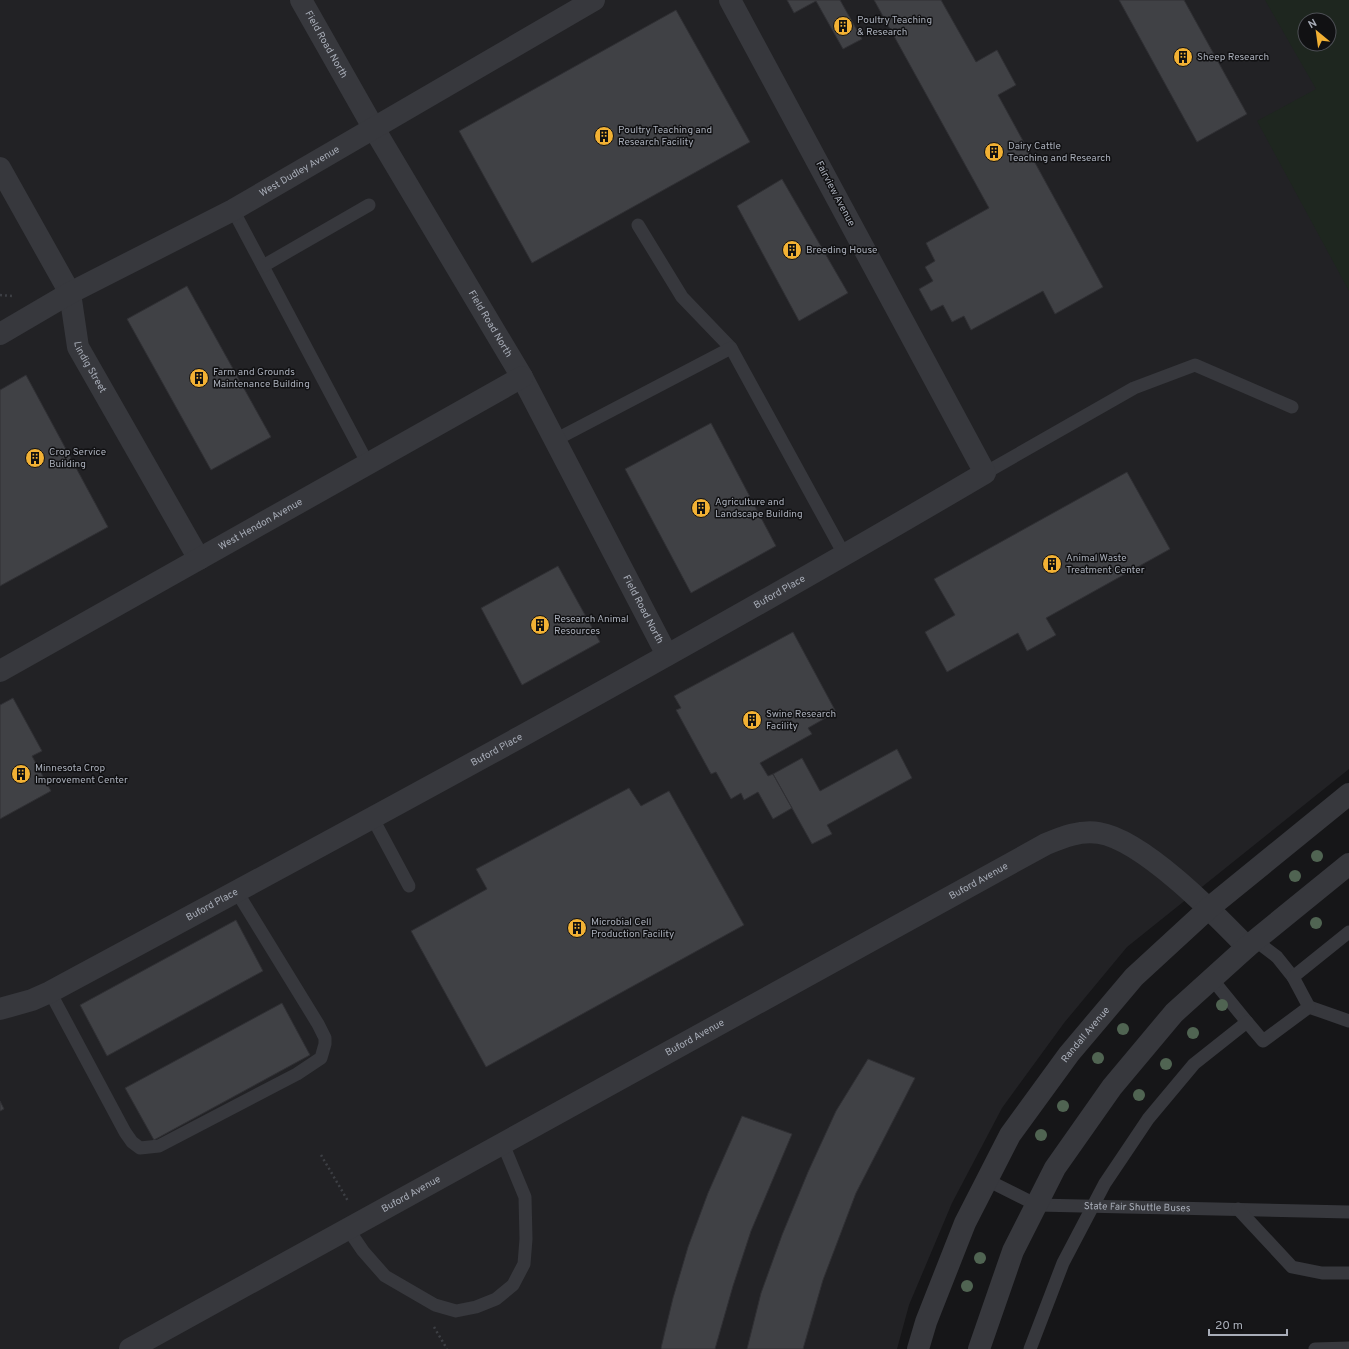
<svg xmlns="http://www.w3.org/2000/svg" width="1349" height="1349" viewBox="0 0 1349 1349" font-family="Overpass,sans-serif">
<style>
.built{fill:#222225;fill-rule:evenodd}
.green{fill:#1e261f;fill-rule:evenodd}
.building{fill:#404145;stroke:#303034}
.lines{fill:none;stroke-linecap:round;stroke-linejoin:round}
.path{stroke:#3d3f44;stroke-width:2.5;stroke-dasharray:2 3;stroke-linecap:butt}
.lane{stroke:#37383d;stroke-width:13}
.street{stroke:#37383d;stroke-width:22}
.tree{fill:#506452}
.labels{text-anchor:middle;dominant-baseline:central;stroke-width:3;stroke-linejoin:round;paint-order:stroke}
.poi-label{font-size:10px;fill:#a8adb8;stroke:#111113;text-anchor:start}
.street-label{font-size:10px;fill:#a8adb8;stroke:#111113}
</style>
<rect width="100%" height="100%" fill="#161618"/>
<path class="built" d="M 0,0 L 1349,0 L 1349,769 L 1127,947 L 1064,1023 L 1002,1108 L 952,1203 L 909,1305 L 897,1349 L 0,1349 ZM 1305,20 L 1329,20 L 1329,44 L 1305,44 Z"/>
<path class="green" d="M 1265,0 L 1349,0 L 1349,291 L 1257,121 L 1316,89 ZM 1305,20 L 1329,20 L 1329,44 L 1305,44 Z"/>
<path class="building" d="M 787,0 L 840,0 L 862,39 L 843,49 L 816,1 L 794,13 Z
M 874,0 L 941,0 L 976,62 L 997,50 L 1016,85 L 998,95 L 1103,287 L 1055,314 L 1043,291 L 971,330 L 964,316 L 952,322 L 943,305 L 931,311 L 919,289 L 933,281 L 925,267 L 935,261 L 926,243 L 989,208 Z
M 1119,0 L 1184,0 L 1247,114 L 1197,142 Z
M 676,10 L 750,142 L 532,263 L 459,131 Z
M 782,179 L 848,293 L 799,321 L 737,206 Z
M 187,286 L 271,437 L 211,470 L 127,319 Z
M 26,375 L 108,527 L 0,586 L 0,390 Z
M 711,423 L 776,546 L 691,593 L 625,469 Z
M 1127,472 L 1170,549 L 1046,618 L 1056,635 L 1027,651 L 1018,633 L 947,672 L 925,632 L 955,615 L 934,579 Z
M 558,566 L 600,642 L 522,685 L 481,608 Z
M 793,632 L 836,712 L 808,728 L 812,734 L 760,763 L 768,776 L 773,774 L 792,808 L 773,819 L 758,792 L 744,800 L 741,793 L 731,799 L 716,772 L 711,774 L 676,710 L 681,708 L 674,696 Z
M 13,698 L 42,751 L 32,756 L 51,791 L 0,819 L 0,705 Z
M 897,749 L 912,778 L 827,825 L 832,834 L 812,844 L 773,774 L 802,758 L 820,791 Z
M 629,788 L 641,806 L 669,791 L 744,925 L 486,1067 L 411,931 L 487,889 L 476,869 Z
M 236,920 L 263,971 L 107,1056 L 80,1005 Z
M 282,1003 L 310,1055 L 154,1140 L 125,1088 Z
M 868,1059 L 915,1078 L 856,1193 L 823,1280 L 803,1349 L 747,1349 L 761,1293 L 782,1235 L 808,1172 L 836,1111 Z
M 0,1101 L 4,1109 L 0,1111 Z
M 742,1116 L 792,1134 L 751,1231 L 733,1286 L 715,1349 L 662,1349 L 661,1348 L 673,1298 L 688,1247 L 708,1193 Z"/>
<g class="lines">
<path class="path" d="M 0,295 L 13,296
M 321,1155 L 348,1201
M 434,1327 L 447,1349"/>
<g class="lane">
<path d="M 233,210 L 368,464"/>
<path d="M 638,225 L 682,297 L 731,348"/>
<path d="M 263,266 L 369,205"/>
<path d="M 555,440 L 731,348 L 845,556"/>
<path d="M 985,473 L 1134,388 L 1195,365 L 1292,407"/>
<path d="M 372,817 L 409,886"/>
<path d="M 1255,940 L 1277,957 L 1293,977"/>
<path d="M 1212,979 L 1247,1022"/>
<path d="M 50,992 L 125,1132 L 132,1142 L 140,1148 L 159,1146 L 297,1074 L 321,1058 L 325,1044 L 325,1038 L 318,1024 L 237,892"/>
<path d="M 1309,1007 L 1349,1021"/>
<path id="s1" d="M 987,1180 L 1037,1205 L 1349,1212"/>
<path d="M 1238,1209 L 1292,1267 L 1322,1273 L 1349,1273"/>
<path d="M 348,1229 L 363,1251 L 385,1276 L 435,1305 L 456,1311 L 476,1307 L 496,1299 L 513,1285 L 524,1264 L 526,1239 L 525,1197 L 503,1144"/>
<path d="M 1030,1349 L 1063,1263 L 1105,1183 L 1148,1119 L 1194,1064 L 1247,1022 L 1263,1041 L 1309,1007 L 1293,977 L 1349,932"/>
<path d="M 1315,1349 L 1349,1348"/>
</g>
<g class="street">
<path id="s2" d="M 301,0 L 373,127 L 522,377 L 667,655"/>
<path id="s3" d="M 0,168 L 70,293 L 78,347 L 199,559"/>
<path id="s4" d="M 0,334 L 70,293 L 233,210 L 594,0"/>
<path id="s5" d="M 0,671 L 522,377"/>
<path id="s6" d="M 0,1009 L 32,1000 L 50,992 C 364,823 678,654 985,473 L 730,0"/>
<path id="s7" d="M 130,1349 L 1046,844 C 1063,837 1080,830 1099,833 C 1143,840 1215,914 1247,947"/>
<path id="s8" d="M 918,1349 L 926,1322 L 965,1223 L 1010,1135 L 1069,1054 L 1134,977 L 1209,908 L 1349,794"/>
<path d="M 979,1349 L 1013,1251 L 1055,1168 L 1112,1087 L 1174,1013 L 1247,947 L 1349,864"/>
</g>
</g>
<g class="tree">
<circle cx="1317" cy="856" r="6"/>
<circle cx="1295" cy="876" r="6"/>
<circle cx="1316" cy="923" r="6"/>
<circle cx="1222" cy="1005" r="6"/>
<circle cx="1123" cy="1029" r="6"/>
<circle cx="1193" cy="1033" r="6"/>
<circle cx="1098" cy="1058" r="6"/>
<circle cx="1166" cy="1064" r="6"/>
<circle cx="1139" cy="1095" r="6"/>
<circle cx="1063" cy="1106" r="6"/>
<circle cx="1041" cy="1135" r="6"/>
<circle cx="980" cy="1258" r="6"/>
<circle cx="967" cy="1286" r="6"/>
</g>
<defs>
<g id="building-disc" transform="scale(1)"><circle r="9.5" fill="#f2b134" stroke="#111113"/><path d="M-4-6H4V6H1V3H-1V6H-4ZM-2.5-4.3h1.7v1.8h-1.7ZM.8-4.3h1.7v1.8H.8ZM-2.5-1h1.7V.8h-1.7ZM.8-1h1.7V.8H.8Z" fill="#111"/></g>
</defs>
<g fill-rule="evenodd">
<use href="#building-disc" x="843" y="26"/>
<use href="#building-disc" x="1183" y="57"/>
<use href="#building-disc" x="604" y="136"/>
<use href="#building-disc" x="994" y="152"/>
<use href="#building-disc" x="792" y="250"/>
<use href="#building-disc" x="199" y="378"/>
<use href="#building-disc" x="35" y="458"/>
<use href="#building-disc" x="701" y="508"/>
<use href="#building-disc" x="1052" y="564"/>
<use href="#building-disc" x="540" y="625"/>
<use href="#building-disc" x="752" y="720"/>
<use href="#building-disc" x="21" y="774"/>
<use href="#building-disc" x="577" y="928"/>
</g>
<g class="labels">
<g class="poi-label">
<text x="857" y="20">Poultry Teaching<tspan x="857" dy="12">&amp; Research</tspan></text>
<text x="1197" y="57">Sheep Research</text>
<text x="618" y="130">Poultry Teaching and<tspan x="618" dy="12">Research Facility</tspan></text>
<text x="1008" y="146">Dairy Cattle<tspan x="1008" dy="12">Teaching and Research</tspan></text>
<text x="806" y="250">Breeding House</text>
<text x="213" y="372">Farm and Grounds<tspan x="213" dy="12">Maintenance Building</tspan></text>
<text x="49" y="452">Crop Service<tspan x="49" dy="12">Building</tspan></text>
<text x="715" y="502">Agriculture and<tspan x="715" dy="12">Landscape Building</tspan></text>
<text x="1066" y="558">Animal Waste<tspan x="1066" dy="12">Treatment Center</tspan></text>
<text x="554" y="619">Research Animal<tspan x="554" dy="12">Resources</tspan></text>
<text x="766" y="714">Swine Research<tspan x="766" dy="12">Facility</tspan></text>
<text x="35" y="768">Minnesota Crop<tspan x="35" dy="12">Improvement Center</tspan></text>
<text x="591" y="922">Microbial Cell<tspan x="591" dy="12">Production Facility</tspan></text>
</g>
<g class="street-label">
<text stroke="none"><textPath href="#s2" startOffset="51">Field Road North</textPath></text>
<text stroke="none"><textPath href="#s4" startOffset="341">West Dudley Avenue</textPath></text>
<text transform="translate(835 194) rotate(62)">Fairview Avenue</text>
<text stroke="none"><textPath href="#s2" startOffset="375">Field Road North</textPath></text>
<text stroke="none"><textPath href="#s3" startOffset="221">Lindig Street</textPath></text>
<text stroke="none"><textPath href="#s5" startOffset="299">West Hendon Avenue</textPath></text>
<text stroke="none"><textPath href="#s6" startOffset="885">Buford Place</textPath></text>
<text stroke="none"><textPath href="#s2" startOffset="699">Field Road North</textPath></text>
<text stroke="none"><textPath href="#s6" startOffset="561">Buford Place</textPath></text>
<text stroke="none"><textPath href="#s7" startOffset="969">Buford Avenue</textPath></text>
<text stroke="none"><textPath href="#s6" startOffset="237">Buford Place</textPath></text>
<text stroke="none"><textPath href="#s8" startOffset="359">Randall Avenue</textPath></text>
<text stroke="none"><textPath href="#s7" startOffset="645">Buford Avenue</textPath></text>
<text stroke="none"><textPath href="#s7" startOffset="321">Buford Avenue</textPath></text>
<text stroke="none"><textPath href="#s1" startOffset="156">State Fair Shuttle Buses</textPath></text>
</g>
</g>
<g transform="translate(1317 32) rotate(331)"><circle r="19" fill="#111113" stroke="#4d4f55"/>
<path d="M0-3L7 15L0 10L-7 15Z" fill="#f2b134"/>
<text y="-6" font-size="11" font-weight="bold" text-anchor="middle" fill="#a8adb8">N</text>
</g>
<path d="M1209 1329v6h78v-6" fill="none" stroke="#a8adb8" stroke-width="2"/>
<text x="1215" y="1329" font-size="12" fill="#a8adb8" stroke="#111113" stroke-width="3" paint-order="stroke">20 m</text>
</svg>
